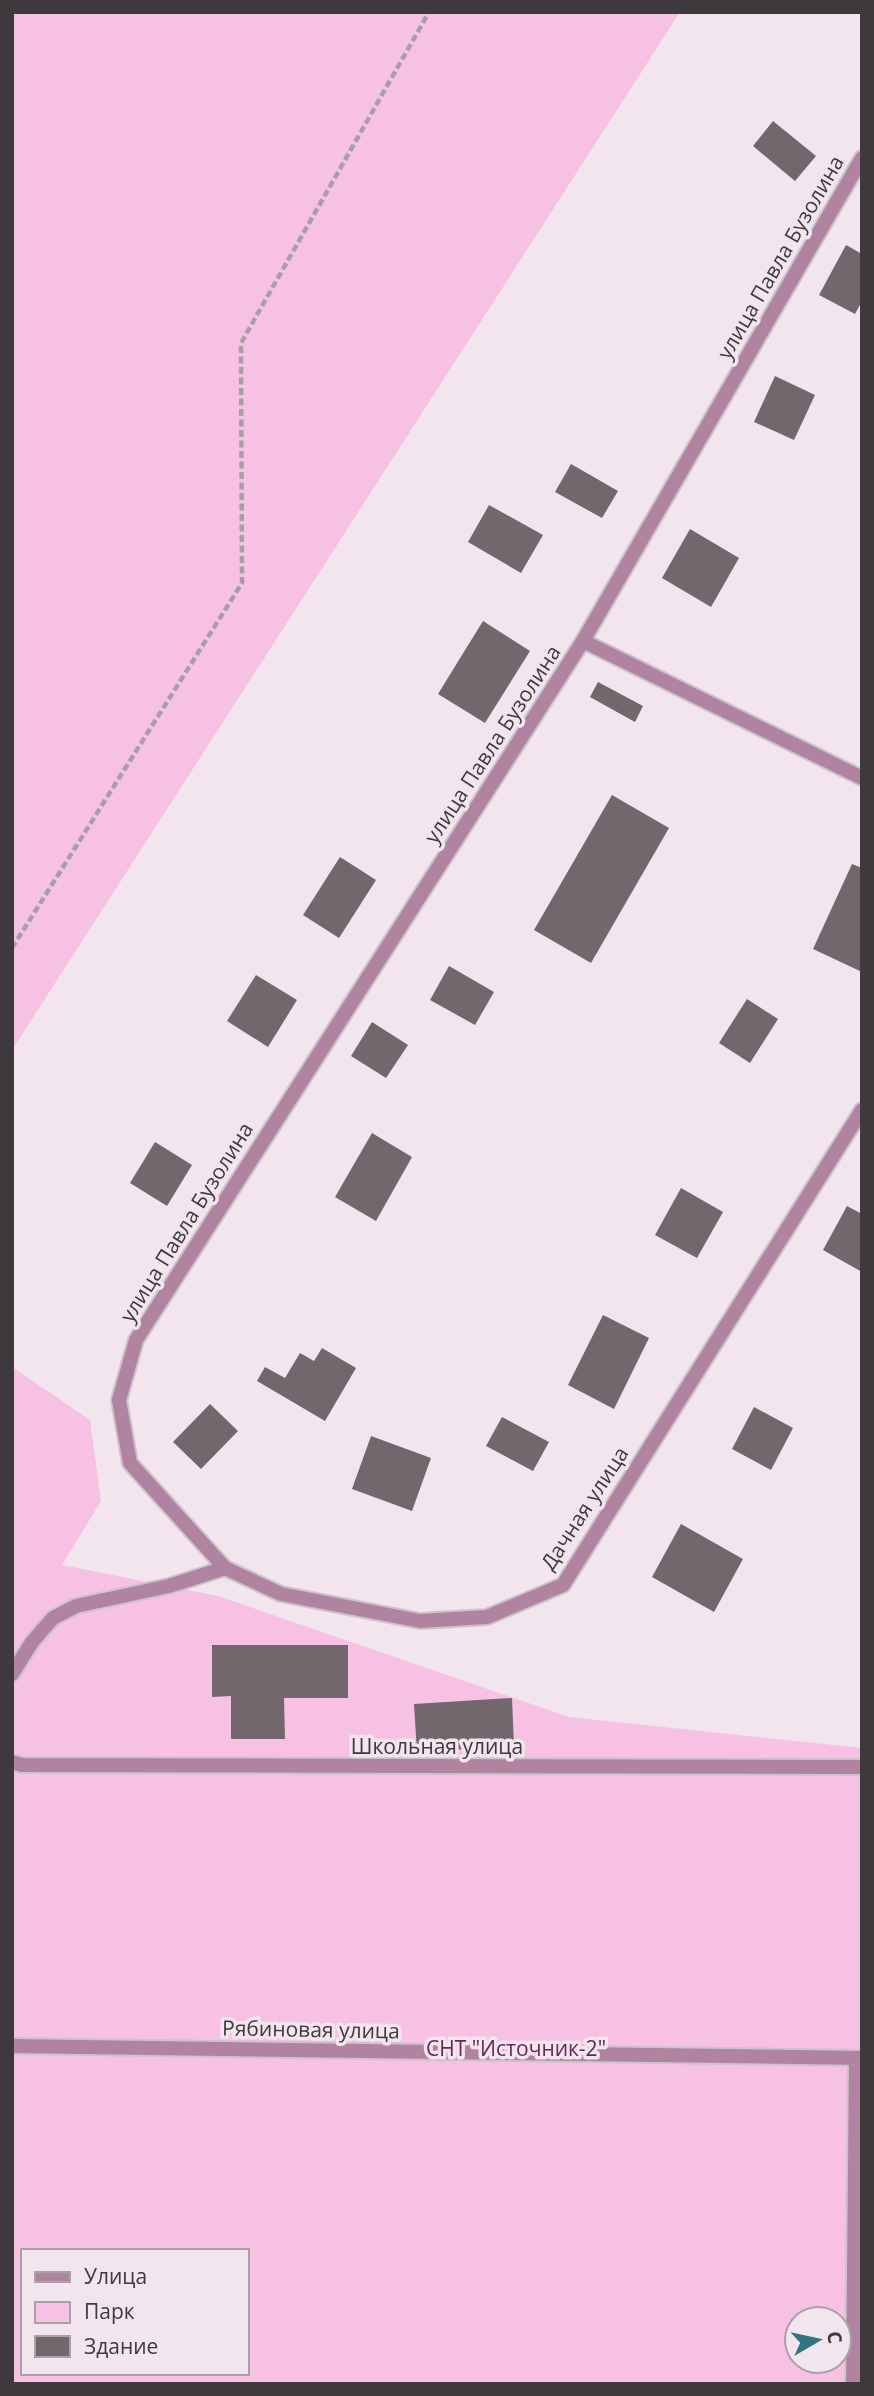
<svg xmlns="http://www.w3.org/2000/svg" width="874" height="2396" viewBox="0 0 874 2396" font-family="'Open Sans',sans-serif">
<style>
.green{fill:#f7c1e3;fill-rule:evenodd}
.building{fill:#73676e}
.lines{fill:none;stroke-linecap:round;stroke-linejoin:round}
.service-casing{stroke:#cec3ca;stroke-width:18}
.minor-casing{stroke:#cec3ca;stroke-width:18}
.path{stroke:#a89fa4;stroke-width:4.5;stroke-dasharray:7 3.5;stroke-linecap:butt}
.service{stroke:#b084a0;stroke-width:14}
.minor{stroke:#b084a0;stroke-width:14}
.labels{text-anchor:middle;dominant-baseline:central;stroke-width:7;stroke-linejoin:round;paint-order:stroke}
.street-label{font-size:21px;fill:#3e393c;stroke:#f2e5ed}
.park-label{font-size:21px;fill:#6b2657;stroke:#f2e5ed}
</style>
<rect width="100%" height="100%" fill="#f2e5ed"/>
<path class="green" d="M 12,12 L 680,12 L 12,1050 Z
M 12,1367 L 90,1420 L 101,1501 L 62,1565 L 218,1596 L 569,1717 L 862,1748 L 862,2384 L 12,2384 ZM 23,2251 L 247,2251 L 247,2373 L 23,2373 ZM 797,2319 L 839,2319 L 839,2361 L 797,2361 Z"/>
<path class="building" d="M 773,121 L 816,156 L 795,181 L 753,146 Z
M 846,245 L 862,254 L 862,301 L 855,314 L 819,295 Z
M 775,376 L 815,395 L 794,440 L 754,422 Z
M 571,464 L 618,491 L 602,518 L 555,492 Z
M 489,505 L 543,535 L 521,573 L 468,542 Z
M 690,529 L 739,558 L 711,607 L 662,578 Z
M 483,621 L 530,651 L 485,723 L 438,694 Z
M 598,682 L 643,706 L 635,722 L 590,697 Z
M 612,795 L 669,828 L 591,963 L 534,930 Z
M 340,857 L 376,880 L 339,938 L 303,915 Z
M 852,864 L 862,868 L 862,972 L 813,949 Z
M 449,966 L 494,992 L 475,1025 L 430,1000 Z
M 256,975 L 297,1000 L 268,1047 L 227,1021 Z
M 747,999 L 778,1019 L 750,1063 L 719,1043 Z
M 372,1022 L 408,1045 L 386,1078 L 351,1056 Z
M 372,1133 L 412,1157 L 376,1221 L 335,1197 Z
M 155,1142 L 192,1165 L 167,1206 L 130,1183 Z
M 681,1188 L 723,1212 L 697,1258 L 655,1235 Z
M 847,1206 L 862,1214 L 862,1272 L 823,1250 Z
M 603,1315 L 649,1338 L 614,1409 L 568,1385 Z
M 322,1348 L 356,1368 L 325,1421 L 257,1381 L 265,1367 L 285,1378 L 300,1353 L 314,1361 Z
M 210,1404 L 238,1431 L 201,1469 L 173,1442 Z
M 754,1407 L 793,1428 L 771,1470 L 732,1449 Z
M 502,1417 L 549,1442 L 533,1471 L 486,1446 Z
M 371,1436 L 431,1458 L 412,1511 L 352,1489 Z
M 681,1524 L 743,1559 L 714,1612 L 652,1577 Z
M 212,1645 L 348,1645 L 348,1698 L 284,1698 L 285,1739 L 231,1739 L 231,1696 L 212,1697 Z
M 512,1698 L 514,1746 L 417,1752 L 414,1704 Z"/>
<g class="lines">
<g class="service-casing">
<path id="service" d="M 583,641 L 862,778"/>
</g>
<g class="minor-casing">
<path id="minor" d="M 862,158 L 583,641 L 136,1340 L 119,1400 L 130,1463 L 225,1568 L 281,1594 L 420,1621 L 487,1617 L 563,1585 L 862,1110
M 12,1674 L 32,1642 L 53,1618 L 76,1606 L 169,1586 L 225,1568
M 12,1762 L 22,1765 L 862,1767
M 12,2046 L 862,2058
M 853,2384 L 856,2058"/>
</g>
<path class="path" d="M 12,948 L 242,583 L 241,343 L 429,12"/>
<use href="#service" class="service"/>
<use href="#minor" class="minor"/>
</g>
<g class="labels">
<g class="street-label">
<text transform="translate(780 257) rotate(-60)">улица Павла Бузолина</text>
<text transform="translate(492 744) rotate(-57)">улица Павла Бузолина</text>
<text transform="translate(186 1222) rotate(-58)">улица Павла Бузолина</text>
<text transform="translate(584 1508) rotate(-57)">Дачная улица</text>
<text x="437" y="1746">Школьная улица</text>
<text transform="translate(311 2029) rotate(1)">Рябиновая улица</text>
</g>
<g class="park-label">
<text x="516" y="2048">СНТ "Источник-2"</text>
</g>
</g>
<rect width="874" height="2396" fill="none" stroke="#3e393c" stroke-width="28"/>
<rect x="21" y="2249" width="228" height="126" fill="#f2e5ed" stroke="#aaa0a6" stroke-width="2"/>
<rect x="35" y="2272" width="35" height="10" fill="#b084a0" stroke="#aaa0a6" stroke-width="2"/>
<text x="84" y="2284" font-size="21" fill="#3e393c">Улица</text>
<rect x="35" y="2302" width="35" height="21" fill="#f7c1e3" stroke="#aaa0a6" stroke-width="2"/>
<text x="84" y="2319" font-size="21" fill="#3e393c">Парк</text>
<rect x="35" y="2336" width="35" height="21" fill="#73676e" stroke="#aaa0a6" stroke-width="2"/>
<text x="84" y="2354" font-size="21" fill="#3e393c">Здание</text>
<g transform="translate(818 2340) rotate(81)"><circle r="33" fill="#f2e5ed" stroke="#aaa0a6" stroke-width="2"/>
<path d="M0-5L12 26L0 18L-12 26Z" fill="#2e777c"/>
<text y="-10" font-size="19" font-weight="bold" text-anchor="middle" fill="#3e393c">С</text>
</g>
</svg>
